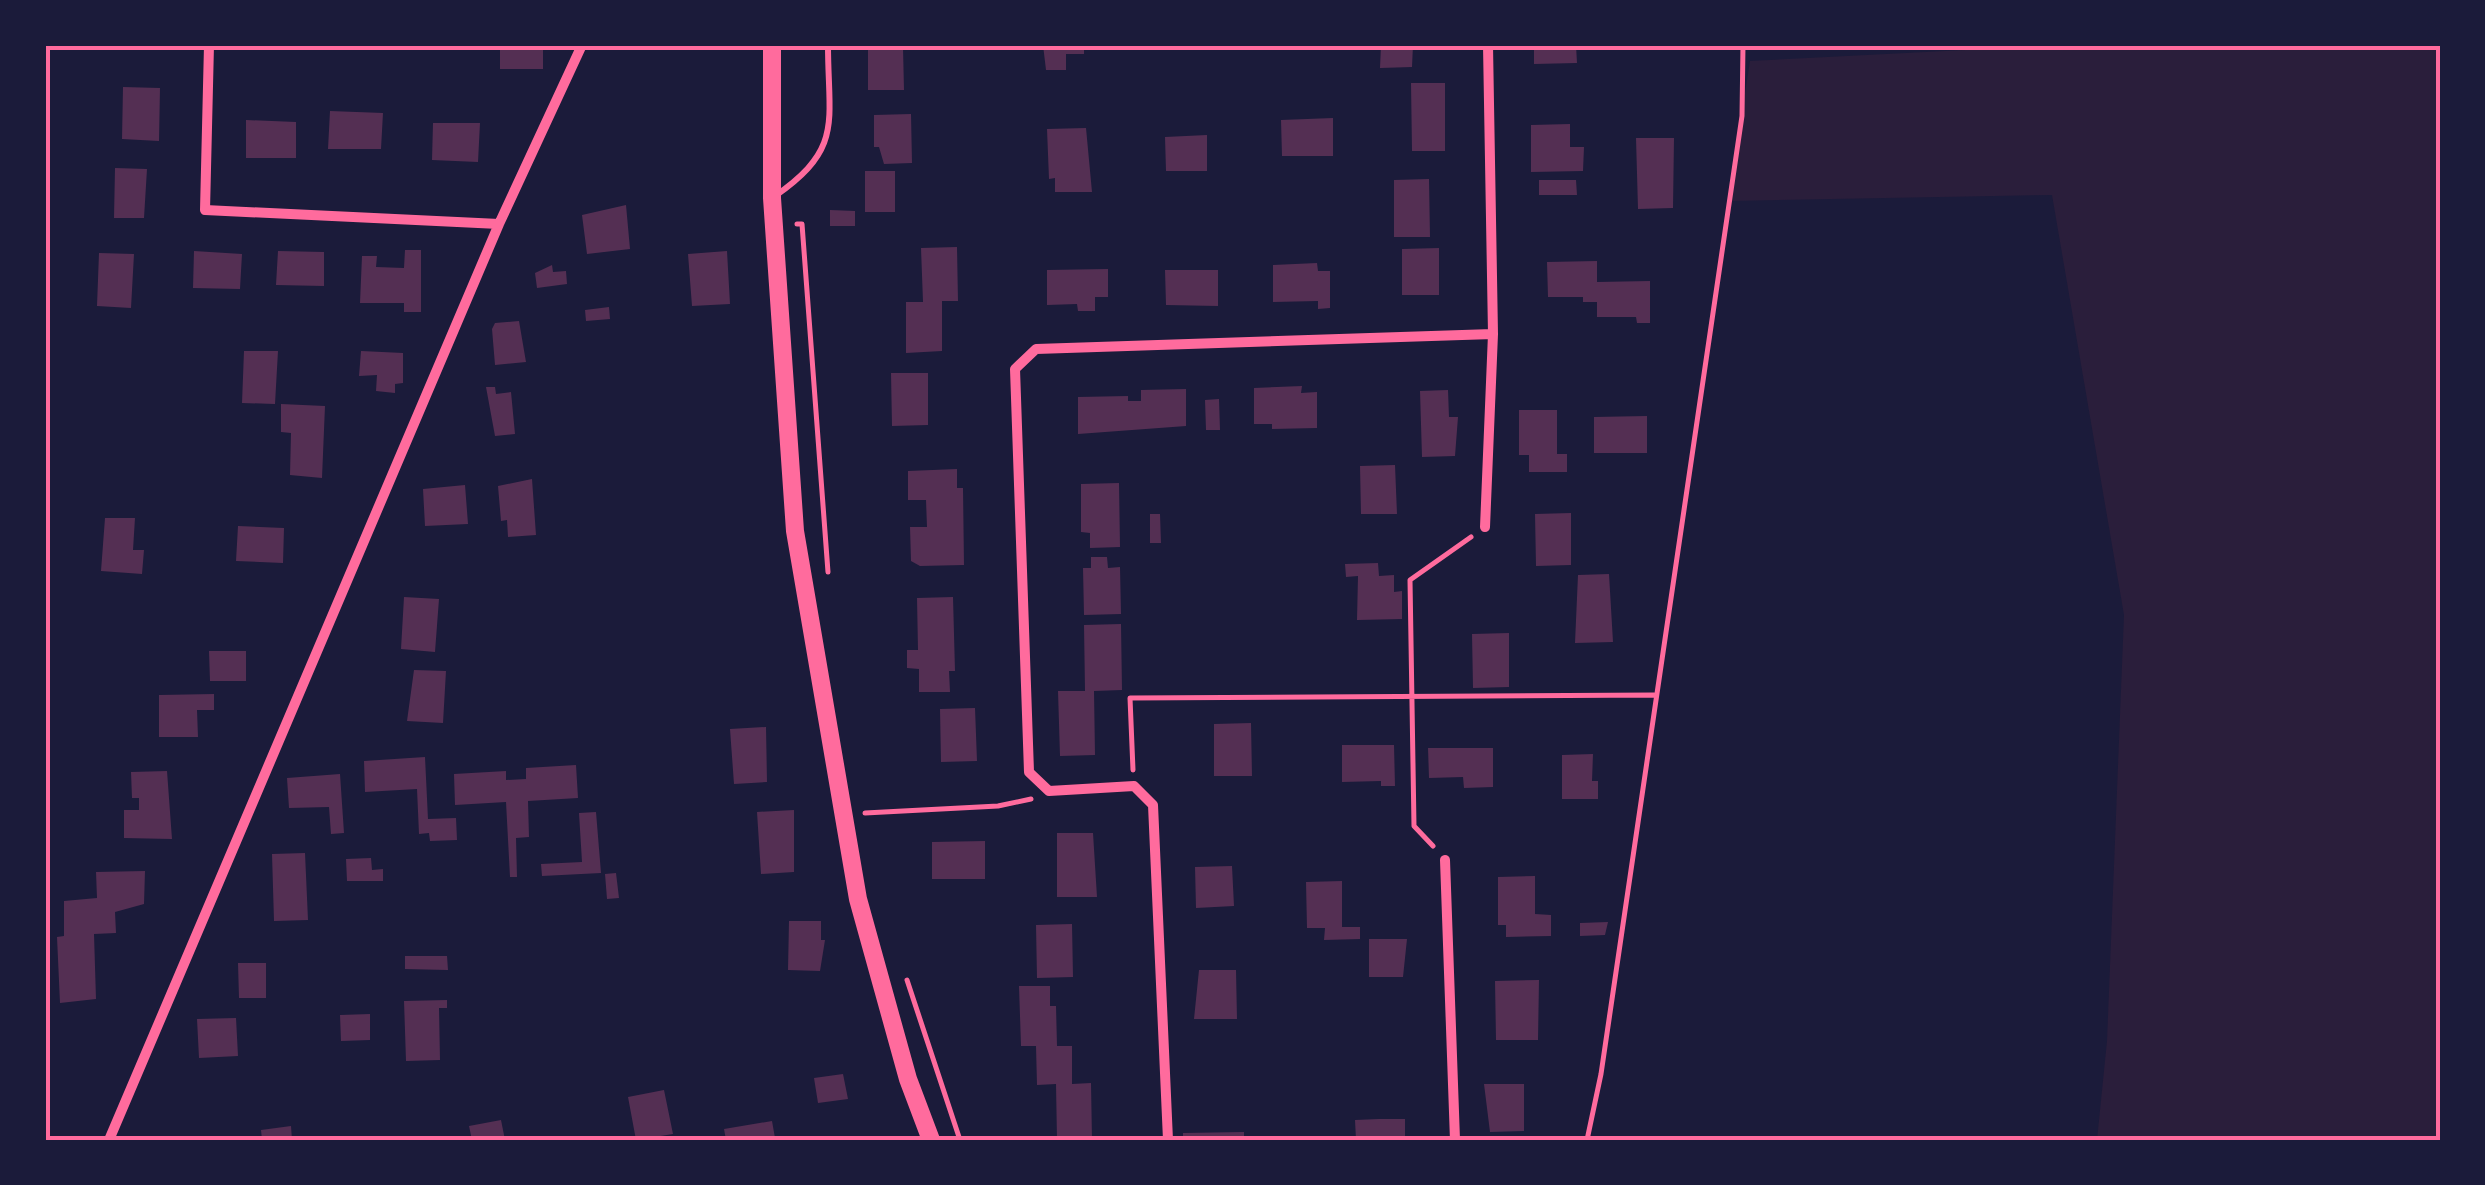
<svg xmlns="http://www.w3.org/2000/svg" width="2485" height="1185" viewBox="0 0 2485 1185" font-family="'Exo 2',sans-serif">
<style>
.green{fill:#2a1e3b}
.building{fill:#542f53}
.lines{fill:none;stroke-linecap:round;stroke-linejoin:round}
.path{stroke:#ff6b9d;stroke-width:5}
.service{stroke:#ff6b9d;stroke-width:6}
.minor{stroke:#ff6b9d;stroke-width:10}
.secondary{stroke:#ff6b9d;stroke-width:18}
.neatline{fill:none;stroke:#ff6b9d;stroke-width:4}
</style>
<rect width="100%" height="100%" fill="#1b1b3a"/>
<path class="green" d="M 2064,45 L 2440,45 L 2440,1140 L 2097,1140 L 2107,1041 L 2124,615 L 2052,195 L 1728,201 L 1750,61 Z"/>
<path class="building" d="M 500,45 L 543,45 L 543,69 L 500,69 Z
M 1043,45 L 1084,45 L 1084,54 L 1066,54 L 1066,70 L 1046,70 Z
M 1381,45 L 1413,45 L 1412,67 L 1380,68 Z
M 1534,45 L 1576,45 L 1577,63 L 1534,64 Z
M 903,47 L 904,90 L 868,90 L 868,48 Z
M 1411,83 L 1445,83 L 1445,151 L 1412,151 Z
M 123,87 L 160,88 L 159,141 L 122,139 Z
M 330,111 L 383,113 L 381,149 L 328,149 Z
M 911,114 L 912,163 L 884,164 L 879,147 L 874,147 L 874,115 Z
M 1333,118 L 1333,156 L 1282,156 L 1281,120 Z
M 246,120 L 296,122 L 296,158 L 246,158 Z
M 433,123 L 480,123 L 478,162 L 432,160 Z
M 1570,124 L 1570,147 L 1584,147 L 1583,171 L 1531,172 L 1531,125 Z
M 1086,128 L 1092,192 L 1055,192 L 1055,178 L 1049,179 L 1047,129 Z
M 1207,135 L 1207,171 L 1166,171 L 1165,137 Z
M 1636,138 L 1674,138 L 1673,208 L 1638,209 Z
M 115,168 L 147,169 L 144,218 L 114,218 Z
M 865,171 L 895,171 L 895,212 L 865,212 Z
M 1429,179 L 1430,237 L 1394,237 L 1394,180 Z
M 1539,180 L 1576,180 L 1577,195 L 1539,195 Z
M 626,205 L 630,249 L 587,254 L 582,215 Z
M 830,210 L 855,211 L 855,226 L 830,226 Z
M 957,247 L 958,301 L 942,301 L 942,351 L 906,353 L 906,302 L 923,302 L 921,248 Z
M 1439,248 L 1439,295 L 1402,295 L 1402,249 Z
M 405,250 L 421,250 L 421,312 L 404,312 L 404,303 L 360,303 L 362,256 L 377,256 L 376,267 L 404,268 Z
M 194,251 L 242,254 L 240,289 L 193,288 Z
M 278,251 L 324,252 L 324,286 L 276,285 Z
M 727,251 L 730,304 L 692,306 L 688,254 Z
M 99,253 L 134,254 L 131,308 L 97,306 Z
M 1597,261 L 1597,282 L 1650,281 L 1650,323 L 1637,323 L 1636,317 L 1597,317 L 1597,302 L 1583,302 L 1583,297 L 1548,297 L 1547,262 Z
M 1317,263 L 1318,271 L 1330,271 L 1330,308 L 1318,309 L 1318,301 L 1273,302 L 1273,265 Z
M 552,265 L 553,272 L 566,271 L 567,284 L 537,288 L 535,273 Z
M 1108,269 L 1108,297 L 1095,297 L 1095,311 L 1078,311 L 1077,304 L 1047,305 L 1047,270 Z
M 1165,270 L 1218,270 L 1218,306 L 1166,305 Z
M 609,307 L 610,319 L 586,321 L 585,310 Z
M 519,321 L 526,362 L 495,365 L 492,329 L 495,323 Z
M 244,351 L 278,351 L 275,404 L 242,403 Z
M 361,351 L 403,353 L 403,383 L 395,384 L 395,393 L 376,391 L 377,375 L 359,376 Z
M 891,373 L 928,373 L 928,425 L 892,426 Z
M 1302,386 L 1301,393 L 1317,392 L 1317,428 L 1272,429 L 1272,424 L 1254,424 L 1254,388 Z
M 486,387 L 495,387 L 496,394 L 511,392 L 515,434 L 495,436 Z
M 1186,389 L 1186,426 L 1078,434 L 1078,397 L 1128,396 L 1128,401 L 1141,401 L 1141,390 Z
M 1448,390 L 1449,417 L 1458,417 L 1455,456 L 1422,457 L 1420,391 Z
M 1219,399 L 1220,430 L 1206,430 L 1205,400 Z
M 281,404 L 325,406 L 322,478 L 290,475 L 291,433 L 281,432 Z
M 1519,410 L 1557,410 L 1557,454 L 1567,454 L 1567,472 L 1529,472 L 1529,455 L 1519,455 Z
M 1647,416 L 1647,453 L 1594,453 L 1594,417 Z
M 1395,465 L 1397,514 L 1361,514 L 1360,466 Z
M 957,469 L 957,488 L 963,488 L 964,565 L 920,566 L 911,561 L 910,527 L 927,527 L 926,500 L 908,500 L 908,471 Z
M 532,479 L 536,535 L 508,537 L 507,520 L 501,521 L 498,486 Z
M 1119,483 L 1120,547 L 1090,548 L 1090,533 L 1081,532 L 1081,484 Z
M 465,485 L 468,524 L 425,526 L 423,489 Z
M 1571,513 L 1571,565 L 1536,566 L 1535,514 Z
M 1150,514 L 1160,514 L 1161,543 L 1150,543 Z
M 105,518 L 135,518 L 133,550 L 144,550 L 142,574 L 101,571 Z
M 238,526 L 284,528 L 283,563 L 236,561 Z
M 1091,557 L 1107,557 L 1108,568 L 1120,567 L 1121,614 L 1084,615 L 1083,568 L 1091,568 Z
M 1378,563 L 1379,576 L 1394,575 L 1394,592 L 1402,591 L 1402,619 L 1357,620 L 1358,576 L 1346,577 L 1345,564 Z
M 1609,574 L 1613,642 L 1575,643 L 1578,575 Z
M 404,597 L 439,599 L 435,652 L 401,649 Z
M 953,597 L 955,671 L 949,671 L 950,692 L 919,692 L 919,669 L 907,668 L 907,650 L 918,650 L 917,598 Z
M 1121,624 L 1122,690 L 1094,691 L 1095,755 L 1060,756 L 1058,691 L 1085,691 L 1084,625 Z
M 1509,633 L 1509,687 L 1473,688 L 1472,634 Z
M 209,651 L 246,651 L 246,681 L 210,681 Z
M 414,670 L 446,671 L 443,723 L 407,721 Z
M 214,694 L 214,710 L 197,710 L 198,737 L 159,737 L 159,695 Z
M 975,708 L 977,761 L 941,762 L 940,709 Z
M 1251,723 L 1252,776 L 1214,776 L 1214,724 Z
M 766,727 L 767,782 L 734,784 L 730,729 Z
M 1342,745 L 1394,745 L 1395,786 L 1381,786 L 1381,781 L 1342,782 Z
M 1428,748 L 1493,748 L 1493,787 L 1464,788 L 1463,777 L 1429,778 Z
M 1593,754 L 1592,781 L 1598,781 L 1598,799 L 1562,799 L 1562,755 Z
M 425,757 L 428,819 L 456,818 L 457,840 L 430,841 L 429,833 L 419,834 L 417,789 L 365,792 L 364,761 Z
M 576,765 L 578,798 L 528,801 L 529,837 L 516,838 L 517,877 L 510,877 L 506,802 L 455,805 L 454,774 L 506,771 L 506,780 L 526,779 L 526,768 Z
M 167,771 L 172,839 L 124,838 L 124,810 L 139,810 L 139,798 L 132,798 L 131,772 Z
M 340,774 L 344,833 L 331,834 L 329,807 L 289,808 L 287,778 Z
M 794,810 L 794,872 L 761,874 L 757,812 Z
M 596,812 L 601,873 L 542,876 L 541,864 L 582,862 L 579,813 Z
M 1057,833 L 1093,833 L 1097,897 L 1057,897 Z
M 985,841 L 985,879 L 932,879 L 932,842 Z
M 305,853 L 308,920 L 274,921 L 272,854 Z
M 371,858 L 372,870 L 383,869 L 383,881 L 347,881 L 346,859 Z
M 1232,866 L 1234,906 L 1196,908 L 1195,867 Z
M 145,871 L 144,904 L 115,912 L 116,933 L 94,934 L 96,999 L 60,1003 L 57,937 L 64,936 L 64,901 L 97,898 L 96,872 Z
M 616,873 L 619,898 L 607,899 L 605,874 Z
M 1535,876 L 1535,914 L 1551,915 L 1551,936 L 1506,937 L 1506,925 L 1498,925 L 1498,877 Z
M 1342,881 L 1342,927 L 1360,927 L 1360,939 L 1324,940 L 1325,928 L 1307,928 L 1306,882 Z
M 789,921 L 821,921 L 821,940 L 825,940 L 820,971 L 788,970 Z
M 1608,922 L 1605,935 L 1580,936 L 1580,923 Z
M 1072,924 L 1073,977 L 1037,978 L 1036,925 Z
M 1369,939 L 1407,939 L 1403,977 L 1369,977 Z
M 405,956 L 447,956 L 448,970 L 405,969 Z
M 238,963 L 266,963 L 266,998 L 239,998 Z
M 1199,970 L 1236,970 L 1237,1019 L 1194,1019 Z
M 1539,980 L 1538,1040 L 1496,1040 L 1495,981 Z
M 1019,986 L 1050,986 L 1050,1006 L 1056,1006 L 1057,1046 L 1072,1046 L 1072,1084 L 1091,1083 L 1092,1140 L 1057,1140 L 1056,1084 L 1037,1085 L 1036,1046 L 1021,1046 Z
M 447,1000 L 447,1008 L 439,1008 L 440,1060 L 406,1061 L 404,1001 Z
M 370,1014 L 370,1040 L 341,1041 L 340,1015 Z
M 236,1018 L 238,1056 L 199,1058 L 197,1019 Z
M 843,1074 L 848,1099 L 818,1103 L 814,1078 Z
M 1484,1084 L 1524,1084 L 1524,1131 L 1490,1132 Z
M 664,1090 L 673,1134 L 636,1140 L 628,1097 Z
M 1379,1119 L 1405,1119 L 1405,1140 L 1356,1140 L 1355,1120 Z
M 501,1120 L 505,1140 L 472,1140 L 469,1126 Z
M 772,1121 L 775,1138 L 726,1140 L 724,1129 Z
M 291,1126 L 292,1140 L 262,1140 L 261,1130 Z
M 1244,1132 L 1244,1140 L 1183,1140 L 1183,1133 Z"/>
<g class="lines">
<path class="path" d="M 797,224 L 802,224 L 828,572
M 1133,770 L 1130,698 L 1654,695
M 865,813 L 998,806 L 1031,799
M 1433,846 L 1414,826 L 1410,580 L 1471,537
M 907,980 L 960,1140
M 1587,1140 L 1601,1074 L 1742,116 L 1743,45"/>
<path class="service" d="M 775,196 C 844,148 828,122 828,45"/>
<path class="minor" d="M 209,45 L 205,210 L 499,224
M 1485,527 L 1493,334 L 1488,45
M 1445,860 L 1455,1140
M 109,1140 L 499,224 L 582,45
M 1168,1140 L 1153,805 L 1134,786 L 1049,791 L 1029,772 L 1015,369 L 1036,349 L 1493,334"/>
<path class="secondary" d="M 772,45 L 772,198 L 795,531 L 858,899 L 908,1079 L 931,1140"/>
</g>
<rect width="2485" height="1185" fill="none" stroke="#1b1b3a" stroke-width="95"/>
<rect x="48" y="48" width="2390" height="1090" class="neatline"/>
</svg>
